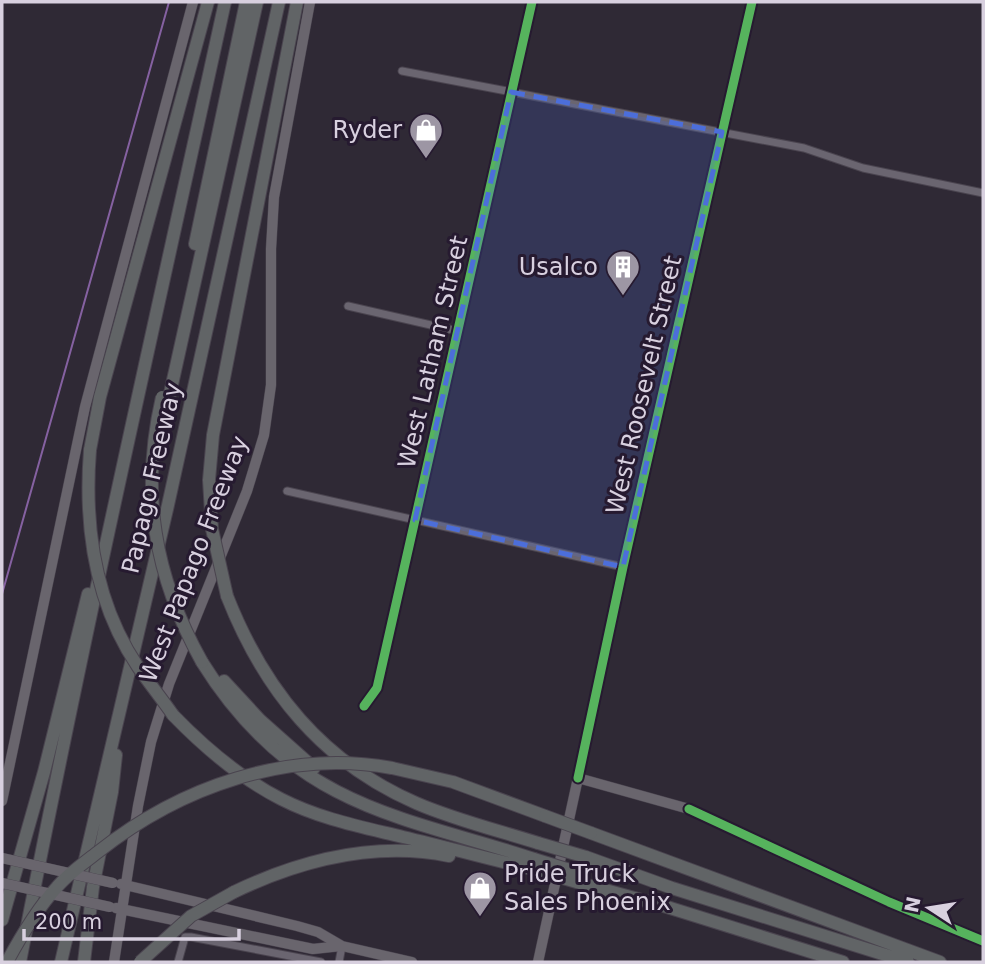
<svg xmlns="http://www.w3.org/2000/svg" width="985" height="964" viewBox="0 0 985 964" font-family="'DejaVu Sans',sans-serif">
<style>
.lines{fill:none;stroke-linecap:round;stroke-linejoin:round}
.stream{stroke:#8561a1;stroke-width:2}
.minor-casing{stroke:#4a444f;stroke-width:9}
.tertiary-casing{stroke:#4a444f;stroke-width:10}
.secondary-casing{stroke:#4a444f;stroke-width:11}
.motorway-casing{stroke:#4a444f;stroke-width:14}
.minor{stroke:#6a6570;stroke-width:7}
.tertiary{stroke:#6a6570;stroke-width:9}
.secondary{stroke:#69656d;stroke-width:10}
.motorway{stroke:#616466;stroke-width:12}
.secondary-bridge-casing{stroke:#4a444f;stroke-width:11;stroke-linecap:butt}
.motorway-bridge-casing{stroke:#4a444f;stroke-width:14;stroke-linecap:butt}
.secondary-bridge{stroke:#69656d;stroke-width:10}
.motorway-bridge{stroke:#616466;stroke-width:12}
.cycleway-casing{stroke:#261a30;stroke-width:13}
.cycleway{stroke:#56b35d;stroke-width:9}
.marked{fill:#4c6eda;fill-opacity:0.2;stroke:#4c6eda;stroke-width:5;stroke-dasharray:14 9;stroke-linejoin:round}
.labels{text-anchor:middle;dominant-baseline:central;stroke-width:6;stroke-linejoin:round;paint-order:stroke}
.poi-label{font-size:24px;fill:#d8d0df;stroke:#261a30;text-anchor:end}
.street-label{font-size:24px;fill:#d8d0df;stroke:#261a30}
</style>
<rect width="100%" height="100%" fill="#2f2935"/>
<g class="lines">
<path class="stream" d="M 2,594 L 169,2"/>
<g class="minor-casing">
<path id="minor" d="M 402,71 L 804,148 L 863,168 L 983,193
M 348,306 L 457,331
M 287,491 L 623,567
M 364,706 L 377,688 L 532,2
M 178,962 L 185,937 L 191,937 L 321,962
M 339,962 L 342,946"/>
</g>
<g class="tertiary-casing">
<path id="tertiary" d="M 578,778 L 623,567 L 752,2"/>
</g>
<g class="secondary-casing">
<path id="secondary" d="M 2,801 L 85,407 L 193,2
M 121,884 L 297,926 L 318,932 L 342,946 L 412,962
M 116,908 L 313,949 L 341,946
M 114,962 L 138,806 L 151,742 L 169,684 L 247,491 L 264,435 L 271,385 L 271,249 L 274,197 L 310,2
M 538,962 L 578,778 L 689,809 L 889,902 L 983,941"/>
</g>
<g class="motorway-casing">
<path id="motorway" d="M 195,244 L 246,2
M 169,398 L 257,2
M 90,450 L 100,397 L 208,2
M 212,529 L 209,480 L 213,435 L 297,2
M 227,596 C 264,690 322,762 416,803 C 455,820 497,830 538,843
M 202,662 C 235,715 280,762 336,791 C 397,823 469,837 534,859
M 224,681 L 260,720 L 314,768
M 173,715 C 205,748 240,778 281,799 C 320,819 362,827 403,837 C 446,847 489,859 532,869
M 392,768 L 453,782 L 545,816
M 591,833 L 940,962
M 586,857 L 672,888 L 908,962
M 580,883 L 667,907 L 843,962
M 234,892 C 301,860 374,841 449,856
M 2,920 L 44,772 L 88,594
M 20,962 C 82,641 155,321 225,2
M 61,962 L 168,505 L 279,2
M 84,962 L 93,887 L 112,792 L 116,755"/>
</g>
<use href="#minor" class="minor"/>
<use href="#tertiary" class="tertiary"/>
<use href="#secondary" class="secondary"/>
<use href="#motorway" class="motorway"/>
<g class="secondary-bridge-casing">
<path id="secondary-bridge" d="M 2,858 L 113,883
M 2,883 L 110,907"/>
</g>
<g class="motorway-bridge-casing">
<path id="motorway-bridge" d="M 162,397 C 140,492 154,576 202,662
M 90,450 C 84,526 95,603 138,667 C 149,683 162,699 173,715
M 212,529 L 227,596
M 545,816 L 591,833
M 538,843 L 586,857
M 534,859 L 583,874
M 532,869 L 580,883
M 7,962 C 21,936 37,909 57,887 C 69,873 84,863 98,852 C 180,787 287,749 392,768
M 140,962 L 191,916 L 234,892"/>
</g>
<use href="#secondary-bridge" class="secondary-bridge"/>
<use href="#motorway-bridge" class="motorway-bridge"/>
<g class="cycleway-casing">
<path id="cycleway" d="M 364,706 L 377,688 L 532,2
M 578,778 L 623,567 L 752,2
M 689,809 L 889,902 L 983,941"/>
</g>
<use href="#cycleway" class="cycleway"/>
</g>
<path class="marked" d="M 511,92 L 722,132 L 623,567 L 415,520 Z"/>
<defs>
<g id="shop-pin" transform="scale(1.75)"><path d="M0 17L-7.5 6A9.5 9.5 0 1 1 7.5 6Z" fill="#9d96a4" stroke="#261a30"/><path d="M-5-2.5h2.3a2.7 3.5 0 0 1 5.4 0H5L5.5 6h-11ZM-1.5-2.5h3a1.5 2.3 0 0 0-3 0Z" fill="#fff"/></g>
<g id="building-pin" transform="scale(1.75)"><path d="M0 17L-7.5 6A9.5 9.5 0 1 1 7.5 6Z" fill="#9d96a4" stroke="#261a30"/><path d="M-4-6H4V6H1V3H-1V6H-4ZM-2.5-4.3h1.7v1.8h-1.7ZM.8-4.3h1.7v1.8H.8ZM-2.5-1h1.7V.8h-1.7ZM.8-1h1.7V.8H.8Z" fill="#fff"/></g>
</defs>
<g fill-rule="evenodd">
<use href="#shop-pin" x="426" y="130"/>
<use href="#building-pin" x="623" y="267"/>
<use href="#shop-pin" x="480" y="888"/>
</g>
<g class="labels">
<g class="poi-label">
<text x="402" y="130">Ryder</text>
<text x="598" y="267">Usalco</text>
<text x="504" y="874" text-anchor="start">Pride Truck<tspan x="504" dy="28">Sales Phoenix</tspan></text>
</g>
<g class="street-label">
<text transform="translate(433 352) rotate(-77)">West Latham Street</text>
<text transform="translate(644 385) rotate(-77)">West Roosevelt Street</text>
<text transform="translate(152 478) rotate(-77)">Papago Freeway</text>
<text transform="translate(194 559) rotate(-69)">West Papago Freeway</text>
</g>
</g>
<rect width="985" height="964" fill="none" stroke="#d8d0df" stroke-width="7"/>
<g transform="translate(929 908) rotate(282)" stroke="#261a30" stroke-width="5" paint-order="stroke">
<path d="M0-5L12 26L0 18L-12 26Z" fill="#d8d0df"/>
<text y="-10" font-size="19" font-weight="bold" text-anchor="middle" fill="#d8d0df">N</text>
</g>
<path d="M24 929v10h215v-10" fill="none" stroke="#d8d0df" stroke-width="3.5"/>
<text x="35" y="929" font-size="21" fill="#d8d0df" stroke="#261a30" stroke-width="5" paint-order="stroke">200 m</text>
</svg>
